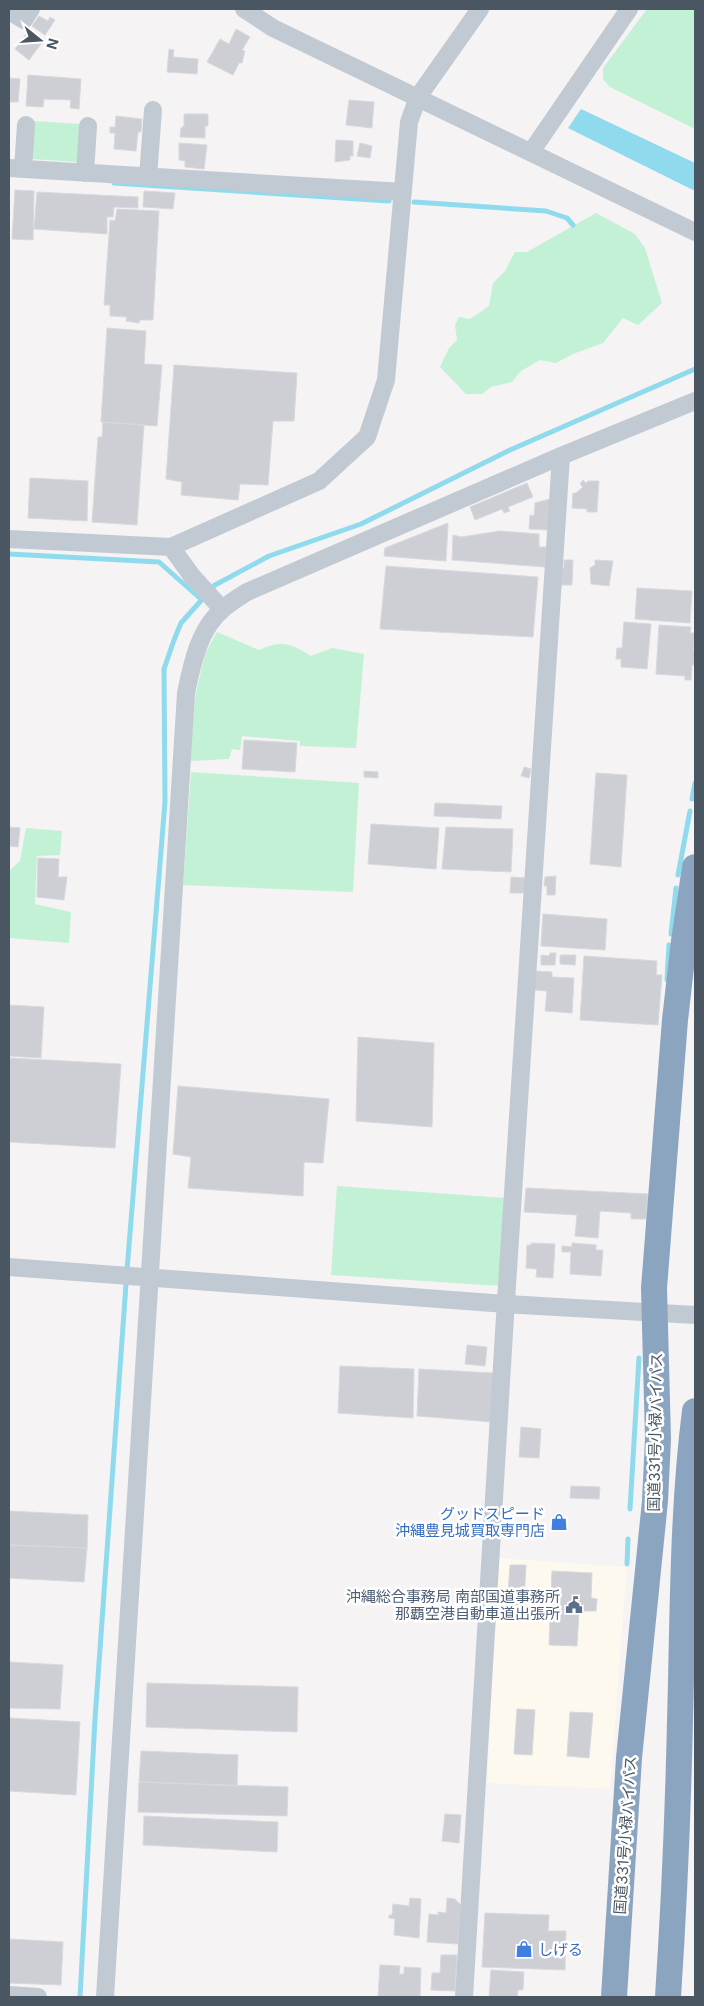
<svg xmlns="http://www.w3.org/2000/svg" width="704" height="2006" viewBox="0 0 704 2006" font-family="Inter,'Noto Sans JP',sans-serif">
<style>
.commercial{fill:#fdf9ef}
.green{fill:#c3f1d5}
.water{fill:#90daee}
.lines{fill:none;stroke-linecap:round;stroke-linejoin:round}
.stream{stroke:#90daee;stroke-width:5}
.building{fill:#cdcfd5;stroke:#d7d9de}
.minor{stroke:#c1cad2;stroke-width:18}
.highway{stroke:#8ba5c1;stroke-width:26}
.labels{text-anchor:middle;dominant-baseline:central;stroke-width:5;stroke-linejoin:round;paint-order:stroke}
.street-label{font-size:15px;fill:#4a5661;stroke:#fff}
.shop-label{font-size:15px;fill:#366cbe;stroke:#fff;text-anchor:end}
.service-label{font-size:15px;fill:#4e5e75;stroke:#fff;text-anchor:end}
</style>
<rect width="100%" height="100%" fill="#f5f3f3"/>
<path class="commercial" d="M 499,1558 L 627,1567 L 610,1789 L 487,1783 Z"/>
<path class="green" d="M 647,9 L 695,9 L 695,129 L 610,87 L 603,79 L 603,68 Z
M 33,121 L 81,124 L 79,162 L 30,159 Z
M 596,213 L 635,234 L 645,248 L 662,303 L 638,325 L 623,318 L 603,343 L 573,354 L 556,363 L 540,360 L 521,371 L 512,382 L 491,387 L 482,394 L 466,394 L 440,367 L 449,348 L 457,340 L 455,325 L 459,317 L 470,319 L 489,306 L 493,283 L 505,271 L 515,252 L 527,252 Z
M 217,632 L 259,650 C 282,640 290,643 311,656 L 332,648 L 364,654 L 356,748 L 300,746 L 300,741 L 242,736 L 240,750 L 232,749 L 229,759 L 190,761 L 195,697 L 205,654 Z
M 191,772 L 359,783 L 353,892 L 183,885 Z
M 26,828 L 62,831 L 60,855 L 37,856 L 35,904 L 71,912 L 69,943 L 9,938 L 9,871 L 20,861 Z
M 337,1186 L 506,1198 L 501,1286 L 331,1275 Z"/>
<path class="water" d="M 581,109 L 695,163 L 695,191 L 568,128 Z"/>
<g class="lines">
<path class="stream" d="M 114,183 L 389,201
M 414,202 L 546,211 L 567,218 L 573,225
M 9,554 L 159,562 L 202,600
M 692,799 L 695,783
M 678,875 L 690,811
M 671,934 L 676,888
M 667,980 L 669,945
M 630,1509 L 639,1358
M 627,1564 L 628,1539
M 80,1997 L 95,1719 L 127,1270 L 165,802 L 164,669 L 174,640 L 181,623 L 215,585 L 269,556 L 361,524 L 510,450 L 695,369"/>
</g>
<path class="building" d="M 39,16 L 48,21 L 50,17 L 55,20 L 45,35 L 32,26 Z
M 236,29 L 250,37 L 242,50 L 245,51 L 242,63 L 239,63 L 233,75 L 207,62 L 220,39 L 229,44 Z
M 29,30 L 44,40 L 29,60 L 15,49 Z
M 169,49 L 174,50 L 173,57 L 198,59 L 197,74 L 167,72 Z
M 28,75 L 81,79 L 79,109 L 70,108 L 71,100 L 44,99 L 43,107 L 26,106 Z
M 9,78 L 20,79 L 18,102 L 9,102 Z
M 349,100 L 374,102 L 372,128 L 346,125 Z
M 184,114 L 208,114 L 208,126 L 205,126 L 205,138 L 180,137 L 181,128 L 184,126 Z
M 116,116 L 142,119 L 141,132 L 138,132 L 136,151 L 114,149 L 115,133 L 110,133 L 110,127 L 115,127 Z
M 336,140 L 353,141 L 353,156 L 350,156 L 350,160 L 335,162 Z
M 179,143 L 207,145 L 204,169 L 185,167 L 185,161 L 179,160 Z
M 360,143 L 372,146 L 370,158 L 357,156 Z
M 15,190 L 34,191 L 33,240 L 12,239 Z
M 144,191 L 175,193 L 173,209 L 143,207 Z
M 37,192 L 138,197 L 138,208 L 114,207 L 113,217 L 107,217 L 107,234 L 34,229 Z
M 117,209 L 159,211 L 153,320 L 140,320 L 139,323 L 126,321 L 127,317 L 110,316 L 110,305 L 104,305 L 110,220 L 115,221 Z
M 107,328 L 146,331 L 144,364 L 162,365 L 157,426 L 101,422 Z
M 174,365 L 297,373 L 294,421 L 273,421 L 268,485 L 240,484 L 238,500 L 181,495 L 182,482 L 166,479 Z
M 103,422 L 144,425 L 137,525 L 92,522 L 98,437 L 102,437 Z
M 30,478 L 88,481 L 87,521 L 28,518 Z
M 583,480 L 586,483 L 588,481 L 599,481 L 597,512 L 587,512 L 587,509 L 572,508 L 573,493 L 576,493 L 583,487 L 580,484 Z
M 527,483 L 533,497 L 508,507 L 510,511 L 504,513 L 502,509 L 475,520 L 470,507 Z
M 550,499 L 548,530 L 529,529 L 530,515 L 534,516 L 535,503 Z
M 448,523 L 446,561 L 384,556 L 385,548 Z
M 500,531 L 539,534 L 539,547 L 546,547 L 545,567 L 452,560 L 453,535 L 461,537 Z
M 564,560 L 573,560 L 572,585 L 558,585 L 559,568 L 564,568 Z
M 595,560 L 613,561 L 609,586 L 591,584 L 590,568 L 595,565 Z
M 386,566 L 538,577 L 533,637 L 380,629 Z
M 637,588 L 692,591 L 690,623 L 635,619 Z
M 624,622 L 651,624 L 647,669 L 621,667 L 621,659 L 616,659 L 617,648 L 622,648 Z
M 659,625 L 691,627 L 690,633 L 695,633 L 693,650 L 695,650 L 695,665 L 692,665 L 691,680 L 685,680 L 685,676 L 656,674 Z
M 244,740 L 297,743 L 295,772 L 242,769 Z
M 524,767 L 531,769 L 529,778 L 521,776 Z
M 364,771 L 378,772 L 378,778 L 364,777 Z
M 596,773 L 627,775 L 621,867 L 590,864 Z
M 435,803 L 502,806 L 501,819 L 434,816 Z
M 371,824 L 439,828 L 436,869 L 368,864 Z
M 9,827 L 20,828 L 18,847 L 9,846 Z
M 446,827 L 513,829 L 511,872 L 442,869 Z
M 38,858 L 59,859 L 58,877 L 67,877 L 64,900 L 37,897 Z
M 556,876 L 555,895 L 547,895 L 547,886 L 544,886 L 545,877 Z
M 511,877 L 525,878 L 524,893 L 510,893 Z
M 543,914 L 607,919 L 605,950 L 541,946 Z
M 550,953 L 556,953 L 555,965 L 541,965 L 541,955 L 549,956 Z
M 560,955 L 576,955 L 575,965 L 560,964 Z
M 584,956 L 657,961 L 656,975 L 662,975 L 658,1025 L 580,1020 Z
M 535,971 L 552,972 L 552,977 L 574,978 L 572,1013 L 545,1011 L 547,991 L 534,990 Z
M 9,1005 L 44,1007 L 41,1058 L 9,1056 Z
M 358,1037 L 434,1043 L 432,1127 L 356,1121 Z
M 9,1058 L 121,1064 L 115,1148 L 9,1142 Z
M 178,1086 L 329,1099 L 323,1163 L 304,1162 L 303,1196 L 188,1188 L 191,1157 L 173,1154 Z
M 526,1188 L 648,1194 L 646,1219 L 631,1219 L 631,1213 L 600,1211 L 598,1238 L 575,1236 L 577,1215 L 524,1212 Z
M 531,1243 L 555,1244 L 553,1278 L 536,1277 L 537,1269 L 526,1268 L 527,1245 L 532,1245 Z
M 572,1243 L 596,1245 L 596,1250 L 603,1250 L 601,1276 L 570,1274 L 571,1252 L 562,1252 L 562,1246 L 572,1247 Z
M 467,1345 L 487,1347 L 485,1366 L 465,1364 Z
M 340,1366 L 414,1369 L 413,1418 L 338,1413 Z
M 419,1369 L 493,1373 L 492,1422 L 417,1416 Z
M 521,1427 L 541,1429 L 539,1458 L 519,1457 Z
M 571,1486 L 600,1487 L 599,1499 L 570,1498 Z
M 9,1511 L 88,1515 L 87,1548 L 9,1545 Z
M 9,1545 L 87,1548 L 84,1582 L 9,1578 Z
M 510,1565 L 526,1565 L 523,1621 L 506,1620 Z
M 552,1571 L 592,1573 L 591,1598 L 597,1599 L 596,1611 L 579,1611 L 577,1646 L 549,1645 Z
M 9,1662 L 63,1665 L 60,1709 L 9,1708 Z
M 147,1683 L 298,1687 L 297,1732 L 146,1727 Z
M 517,1709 L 535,1710 L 532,1755 L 514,1754 Z
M 570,1712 L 593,1713 L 589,1758 L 567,1756 Z
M 9,1718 L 80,1722 L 76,1795 L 9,1791 Z
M 141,1751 L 238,1755 L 237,1786 L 139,1782 Z
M 139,1782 L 288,1787 L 287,1816 L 138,1812 Z
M 445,1814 L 461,1815 L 459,1843 L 442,1841 Z
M 144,1816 L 278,1822 L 277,1852 L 143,1845 Z
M 410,1898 L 421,1899 L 419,1938 L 394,1935 L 395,1919 L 389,1918 L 389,1915 L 392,1915 L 393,1904 L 409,1906 Z
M 447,1898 L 455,1899 L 461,1905 L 458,1944 L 427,1942 L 429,1914 L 438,1915 L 438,1912 L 446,1913 Z
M 485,1913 L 549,1915 L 548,1931 L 566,1931 L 565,1970 L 482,1967 Z
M 9,1939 L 63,1942 L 61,1985 L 9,1983 Z
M 441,1955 L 457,1955 L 455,1991 L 431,1990 L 432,1973 L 440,1973 Z
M 380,1965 L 400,1966 L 399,1974 L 404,1974 L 404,1967 L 421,1968 L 420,1997 L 378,1997 Z
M 491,1970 L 524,1972 L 523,1990 L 518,1990 L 517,1997 L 489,1997 Z"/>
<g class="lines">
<path class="minor" d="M 244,9 L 273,28 L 695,232
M 9,11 L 24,20 L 31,9
M 531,152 L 629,9
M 9,168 L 403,192
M 23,169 L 26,125
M 85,173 L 88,126
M 148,177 L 153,110
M 9,539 L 171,547 L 319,481 L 367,437 L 386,380 L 409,122 L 418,97 L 480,9
M 171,547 L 192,576 L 222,609
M 9,1267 L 506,1304 L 695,1315
M 9,1995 L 38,1997
M 105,1997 L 186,693 C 192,664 199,628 224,608 C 231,602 239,597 247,592 L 561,456 L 695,401
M 464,1997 L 505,1316 L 561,456"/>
<path class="highway" d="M 614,1997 L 629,1758 L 655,1501 L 658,1439 L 654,1288 L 675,1020 L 684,941 L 695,867
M 668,1997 C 674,1905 678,1813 680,1721 C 683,1618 682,1514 695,1411"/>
</g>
<defs>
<g id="shop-bare" transform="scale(1.35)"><path d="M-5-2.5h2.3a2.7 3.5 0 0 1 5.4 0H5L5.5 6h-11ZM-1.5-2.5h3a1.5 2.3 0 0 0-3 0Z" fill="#3f7fe0" stroke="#fff" stroke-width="2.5" paint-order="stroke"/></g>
<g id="civic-bare" transform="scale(1.35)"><path d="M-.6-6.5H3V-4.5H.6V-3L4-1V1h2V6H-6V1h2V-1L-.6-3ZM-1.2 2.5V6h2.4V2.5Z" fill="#5c6f8a" stroke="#fff" stroke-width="2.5" paint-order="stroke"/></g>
</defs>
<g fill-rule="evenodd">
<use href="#shop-bare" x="559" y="1522"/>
<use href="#civic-bare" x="574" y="1605"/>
<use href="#shop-bare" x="524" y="1949"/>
</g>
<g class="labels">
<g class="street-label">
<text transform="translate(655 1432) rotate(-89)">国道331号小禄バイパス</text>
<text transform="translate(625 1835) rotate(-86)">国道331号小禄バイパス</text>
</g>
<g class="shop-label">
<text x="545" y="1513">グッドスピード<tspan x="545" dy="17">沖縄豊見城買取専門店</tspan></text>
<text x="538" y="1949" text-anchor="start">しげる</text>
</g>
<g class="service-label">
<text x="560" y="1596">沖縄総合事務局 南部国道事務所<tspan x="560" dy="17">那覇空港自動車道出張所</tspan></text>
</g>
</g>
<rect width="704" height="2006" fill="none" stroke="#4a5661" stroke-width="20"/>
<g transform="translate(40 40) rotate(107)" stroke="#ffffff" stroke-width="4" paint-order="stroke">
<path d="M0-4L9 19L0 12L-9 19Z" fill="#4a5661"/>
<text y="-8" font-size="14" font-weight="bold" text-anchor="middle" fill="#4a5661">N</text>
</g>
</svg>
